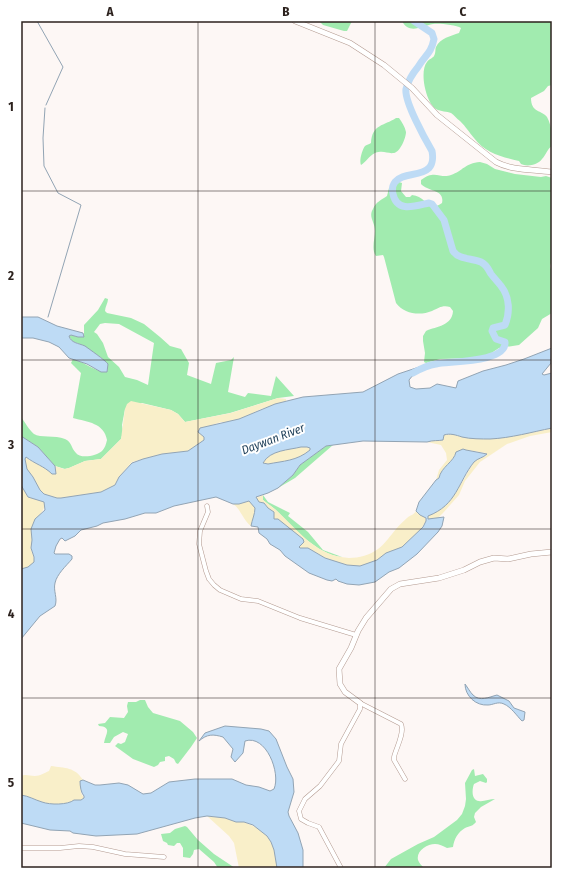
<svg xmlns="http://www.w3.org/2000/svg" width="573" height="889" viewBox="0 0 573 889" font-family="'Fira Sans Condensed',sans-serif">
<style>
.green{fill:#a1ebaf;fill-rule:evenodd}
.sand{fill:#f9efc9}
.water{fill:#bedbf5;stroke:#92a4b4;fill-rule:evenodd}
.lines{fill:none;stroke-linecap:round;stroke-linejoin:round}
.stream{stroke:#92a4b4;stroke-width:1}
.river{stroke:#bedbf5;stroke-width:7}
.minor-casing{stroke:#b39a90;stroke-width:5}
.tertiary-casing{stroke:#b39a90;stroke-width:6}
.minor{stroke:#fff;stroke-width:4}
.tertiary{stroke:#fff;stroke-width:5}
.grid{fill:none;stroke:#2c221e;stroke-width:1;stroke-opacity:0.55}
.labels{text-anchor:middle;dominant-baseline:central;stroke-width:4;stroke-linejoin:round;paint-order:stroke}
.water-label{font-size:12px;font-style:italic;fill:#1c3d57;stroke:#fff}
.neatline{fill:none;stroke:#2c221e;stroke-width:1.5}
.grid-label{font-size:13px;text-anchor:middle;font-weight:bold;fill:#2c221e}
</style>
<rect width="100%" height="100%" fill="#fdf7f5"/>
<path class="green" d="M 319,21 L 352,21 L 347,31 L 344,31 L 323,25 Z
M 402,21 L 552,21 L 552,85 L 548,86 L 544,91 L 531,98 C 531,113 542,110 547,117 C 552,126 552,136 552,146 C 547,149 546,155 542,159 C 538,165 527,167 521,164 L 519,161 C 502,157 485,153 474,138 C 469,132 466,127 460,121 C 457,119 454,115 451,113 C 447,111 441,112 436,109 C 426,103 419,72 427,62 C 429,59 433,58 434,56 C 436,53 435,49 436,47 C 440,38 451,36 459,33 L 461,28 C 456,25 439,23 433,24 C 422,26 409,35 402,21 Z
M 396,118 L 399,118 C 402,122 405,127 406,132 C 406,138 400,152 394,153 C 387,154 384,150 375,153 C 369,156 366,162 361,165 C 359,161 362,150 365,146 C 366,145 370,144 371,143 C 372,124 384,126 396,118 Z
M 480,162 L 487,164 L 495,169 L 515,174 L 541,177 L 546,176 L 552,178 L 552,260 L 550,266 L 552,273 L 552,313 L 542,319 L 538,328 L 519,345 L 499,348 L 490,354 L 475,358 L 440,359 L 426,363 L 424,362 L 425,353 L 423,341 L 423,336 L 426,331 C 437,326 452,326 453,311 L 450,307 C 442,305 439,308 432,311 C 420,316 404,314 396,303 L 384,257 L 383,255 L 376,256 C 371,249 375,239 375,231 C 375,222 368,217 373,209 C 376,202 381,200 387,196 L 389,188 L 395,186 L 399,182 L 402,183 L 401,191 L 406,197 L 410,197 L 412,195 C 426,196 428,213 442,203 C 445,189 428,192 421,184 L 421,180 C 435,169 440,179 451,175 C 463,171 465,163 480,162 Z
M 105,298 L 108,299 C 108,303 105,307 105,311 L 107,313 L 131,318 L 144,324 L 160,337 L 170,346 L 181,349 L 189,363 L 187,375 L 211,384 L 216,363 L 231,360 L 234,357 L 228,392 L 245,397 L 248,393 L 271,396 L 276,376 L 294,396 L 278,398 L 230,413 L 185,422 L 178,414 L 171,410 L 142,403 L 125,409 L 122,425 L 123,432 L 121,439 L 101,459 L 85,461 L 69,468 L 65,469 L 55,466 L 38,447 L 21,436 L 21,417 C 25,422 29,430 34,434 C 40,438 55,435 65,439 C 72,442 71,448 76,453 C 80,459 97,456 102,451 C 105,448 106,444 107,440 C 104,423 88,422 73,418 L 81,373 L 71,363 L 73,359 C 85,362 95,372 107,372 L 103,359 L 84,346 L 72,341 L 69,336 L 71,335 L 78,337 L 84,335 L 84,325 L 98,310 ZM 105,323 L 119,324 L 154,343 L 148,385 L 137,380 L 125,377 L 119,367 L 108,357 L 103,343 L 97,334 L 94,332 L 100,324 Z
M 333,445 L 295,478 L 278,488 L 293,475 L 300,465 L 326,446 Z
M 263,495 L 268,502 L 290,513 L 288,516 L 308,532 L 323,550 L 342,557 C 316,554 295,529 277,511 C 273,507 267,504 263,500 Z
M 140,700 L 145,700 L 148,707 L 153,713 L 180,721 L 193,732 L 197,738 L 191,747 L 178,764 L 176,763 L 174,759 L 169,756 L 165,757 L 165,761 L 160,762 L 158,765 L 154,767 L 133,759 L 115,746 L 118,743 L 121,744 L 125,742 L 128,734 L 123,732 L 114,737 L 110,743 L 104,743 C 105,735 113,727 99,726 L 98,724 L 105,723 L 110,717 L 124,718 L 128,712 L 127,706 L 128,702 L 136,702 Z
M 474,769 L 475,776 L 483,774 L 487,779 L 487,782 L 486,783 L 480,781 L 474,784 C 472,789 471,800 479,801 C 483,802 490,799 495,799 L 481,807 L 475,813 L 474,817 L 476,822 C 473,826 470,826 465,828 C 458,832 454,839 453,847 L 447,848 C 443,846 439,844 435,844 C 427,844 416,851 418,860 C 419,863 422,866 424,868 L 384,868 L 391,859 L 418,844 L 434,837 L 457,820 L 462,814 L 465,806 L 466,799 L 465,783 L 472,770 Z
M 185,826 L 187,827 L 198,840 L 214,854 L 235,868 L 218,868 L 214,862 L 199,849 L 194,850 L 193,854 L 190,858 L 183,857 L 183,848 L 180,843 L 177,843 L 174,846 L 168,845 L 167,843 L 163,841 L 161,834 L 170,833 L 175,829 Z"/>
<path class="sand" d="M 278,398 L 286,399 L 286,401 L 261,409 L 240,419 L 226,422 L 221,422 L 203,428 L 200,434 L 204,437 L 204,440 L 188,451 L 162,454 L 143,459 L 132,462 L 119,477 L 115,485 L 101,492 L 61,498 L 57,498 L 44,494 L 40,490 L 33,477 L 27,469 L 24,462 L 25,457 L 31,461 L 43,466 L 52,474 L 56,472 L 55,466 L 64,469 L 69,468 L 85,461 L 101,459 L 121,439 L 125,409 L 127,404 L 131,401 L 171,410 L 178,414 L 185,422 L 231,413 Z
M 552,428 L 552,432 L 530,436 L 507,444 L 480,462 L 465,481 L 459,495 L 443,513 L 438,518 L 428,519 L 428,516 C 453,506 461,482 474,462 L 477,459 L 486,456 L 486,453 C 477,452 467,449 458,451 C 453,461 442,467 439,478 L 436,480 L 439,470 L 447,460 L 446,453 L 441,445 L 427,442 L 438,439 L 443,440 L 444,435 C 450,433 457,434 462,437 L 495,438 L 535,432 Z
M 301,447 L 308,447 L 310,448 L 310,450 C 297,461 283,461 268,464 L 263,463 C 270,450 288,450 301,447 Z
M 21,485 L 28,497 L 44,502 C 47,511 35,517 32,527 C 30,532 33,537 32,543 C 31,545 31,547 31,549 C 32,554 35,557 34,562 C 31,566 26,569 21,569 Z
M 263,495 L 263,500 C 268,504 273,507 277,511 C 300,532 316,556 349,558 C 359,558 370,555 378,549 C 385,544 390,536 396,529 C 399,525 403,522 407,518 C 410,515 414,515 416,511 L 417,513 L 425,517 L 426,521 L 418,533 L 402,547 L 377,560 L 360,566 L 347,565 L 325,558 L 308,548 L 300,548 L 299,547 L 300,544 L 303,543 L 303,539 L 281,522 L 274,519 L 274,512 L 268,508 L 264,503 L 259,502 L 256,498 Z
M 249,501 L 255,508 C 255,514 252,520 251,526 C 243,520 240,508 233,504 L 239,504 Z
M 51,766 C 65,768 75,767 83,780 L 80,781 L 81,793 L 84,798 L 81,800 L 74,800 C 68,805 50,805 42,802 C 35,801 29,796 21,795 L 21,776 C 27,774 29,776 35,776 C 40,776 44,773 49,771 Z
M 207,816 L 225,818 L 236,822 L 244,822 L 260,829 L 267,836 L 271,842 L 274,850 L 277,868 L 239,868 L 234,843 L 229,836 Z"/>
<path class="water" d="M 21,317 L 38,317 L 57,326 L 83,333 L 84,337 L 78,337 L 71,335 L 69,336 C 71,343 78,343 85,346 C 89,349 105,360 108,364 L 107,372 L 101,372 L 87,364 L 69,358 L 59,347 L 49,342 L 33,338 L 21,338 Z
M 552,348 L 551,363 L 542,374 L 544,375 L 552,373 L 552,428 C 532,432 511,438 490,439 C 482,439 470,439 462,437 C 456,435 450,433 444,435 L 443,440 C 438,441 433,440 427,442 L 363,441 L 326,446 L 300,465 L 293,475 L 278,488 L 268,493 L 256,497 L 259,502 L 264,503 L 268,508 L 274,512 L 274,519 L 278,519 L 303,539 L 304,542 L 299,547 L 300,548 L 308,548 L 325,558 L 347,565 L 360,566 L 377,560 L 386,553 L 402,547 L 423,527 L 426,521 L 426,518 L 420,515 L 416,511 L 419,502 L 436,480 L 439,478 C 441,467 454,462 456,452 L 463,449 L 466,450 L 487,454 C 483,458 478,458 474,462 C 458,482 457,505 428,516 L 428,519 L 444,517 L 442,526 L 438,532 L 417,554 L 399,568 L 389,572 L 375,582 L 359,585 L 347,584 L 338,581 L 336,579 L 332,581 L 327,580 L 309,573 L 285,556 L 280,550 L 270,544 L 267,539 L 259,533 L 258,527 L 251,526 C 252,520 255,514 255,508 L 249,501 L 239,504 L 233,504 L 216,497 L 174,506 L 156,513 L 145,513 L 125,519 L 103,523 L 97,526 L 81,530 L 75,536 L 65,541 L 62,538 L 60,539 L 56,546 L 54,553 L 55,554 L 69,554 L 72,556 L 72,559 C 66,566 57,574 55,583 C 53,591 58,598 55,606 L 40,616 L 21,639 L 21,569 L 28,567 L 34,562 L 34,557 L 31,548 L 32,540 L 31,529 L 35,519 L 45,510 L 44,502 L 28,497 L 21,485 L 21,436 L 38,447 L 55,466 L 56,474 L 52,474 C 44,466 35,464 26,457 L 25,459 L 27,469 L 33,477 L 40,490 L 44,494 L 57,498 L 61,498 L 101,492 L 115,485 L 119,477 L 132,463 L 143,459 L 162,454 L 188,451 L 204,440 L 204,437 L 198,432 L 200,428 L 239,419 L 275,404 L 303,397 L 363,392 L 398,374 L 422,366 C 418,372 413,374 409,380 L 410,387 L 416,389 L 430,388 L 437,384 L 456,388 L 458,381 L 483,371 L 506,365 L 524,359 ZM 301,447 L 307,447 L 310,448 L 310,450 C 297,461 283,461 268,464 L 263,463 C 270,450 289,450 301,447 Z
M 465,684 C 468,688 470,692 473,695 C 480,702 489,697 497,695 L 509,701 L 514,708 L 525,712 L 524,720 L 522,721 C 517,716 511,707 504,704 C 498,701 493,705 488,705 C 476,706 465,696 465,684 Z
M 225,726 L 261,729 L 269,731 L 276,739 L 287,767 L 293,779 L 294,792 L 288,812 L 289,816 L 298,833 L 303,850 L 303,868 L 277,868 L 274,850 L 271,842 L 267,836 L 253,825 L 244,822 L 236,822 L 225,818 L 207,816 L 195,818 L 137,834 L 96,836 L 73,833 L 70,831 L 50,830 L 21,823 L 21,795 C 29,796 35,800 42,802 C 50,805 68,805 74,800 L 81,800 L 84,798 L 84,796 C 81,793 80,786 80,781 L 83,780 L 95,785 L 100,785 L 119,783 L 128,785 L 143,794 L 151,793 L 169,782 L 195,779 L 232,779 L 246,785 L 259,787 L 270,791 L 274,789 C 281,773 266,734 245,741 L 243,753 L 235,762 L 231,757 L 233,749 L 223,737 C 213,734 207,734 199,741 L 205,733 Z"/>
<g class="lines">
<path class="stream" d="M 37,21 L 63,67 L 46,105
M 45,108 L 43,138 L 44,166 L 58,193 L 81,205 L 48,317"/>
<path class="river" d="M 413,373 C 420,369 428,365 436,364 C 448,361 507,363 505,342 L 496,339 L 492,331 L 493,328 L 505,325 C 510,313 510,297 501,286 C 498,282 494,278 491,274 C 488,269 487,265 481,262 C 472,258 459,260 453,251 L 444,220 L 432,204 L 429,203 C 415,206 397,213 393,194 C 392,190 392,186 395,182 C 403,172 420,177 429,168 C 433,164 433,156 432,151 C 425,139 404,101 406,89 C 408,81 413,73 418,67 C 425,55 431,54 434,39 L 432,33 L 414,21"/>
<g class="minor-casing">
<path id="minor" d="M 207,506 L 208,512 L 200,531 L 199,544 L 206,571 L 209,579 L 214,585 L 220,590 L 241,599 L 258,601 L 300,618 L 356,635
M 360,703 L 401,724 C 405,733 396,748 394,757 L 394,760 L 405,779
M 21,848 L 60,848 L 79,846 L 93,847 L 125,854 L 164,857
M 341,868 L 319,827 L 308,823 L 301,819 L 299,811 L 305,799 L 320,786 L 339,761 L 341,744 L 360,709 L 360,703"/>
</g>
<g class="tertiary-casing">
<path id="tertiary" d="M 295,21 L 350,43 L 384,65 L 412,88 L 437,115 L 496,162 C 513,171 533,169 552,172
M 360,703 L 345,692 L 340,684 L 339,669 L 351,648 L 358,631 L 366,618 L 391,589 L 400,584 L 439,578 L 464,570 L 480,562 L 494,558 L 508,559 L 531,554 L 552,552"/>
</g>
<use href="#minor" class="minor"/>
<use href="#tertiary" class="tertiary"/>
</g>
<path class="grid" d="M 198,21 L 198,868M 375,21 L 375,868M 21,191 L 552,191M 21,360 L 552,360M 21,529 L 552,529M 21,698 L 552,698"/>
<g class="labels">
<g class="water-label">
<text transform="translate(273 439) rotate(-21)">Daywan River</text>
</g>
</g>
<rect width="573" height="889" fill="none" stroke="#ffffff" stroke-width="44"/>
<rect x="22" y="22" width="529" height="845" class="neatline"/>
<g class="grid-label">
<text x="110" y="16">A</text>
<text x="286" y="16">B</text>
<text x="463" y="16">C</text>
<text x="11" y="111">1</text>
<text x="11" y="280">2</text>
<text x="11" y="449">3</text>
<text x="11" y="618">4</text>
<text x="11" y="787">5</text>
</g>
</svg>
